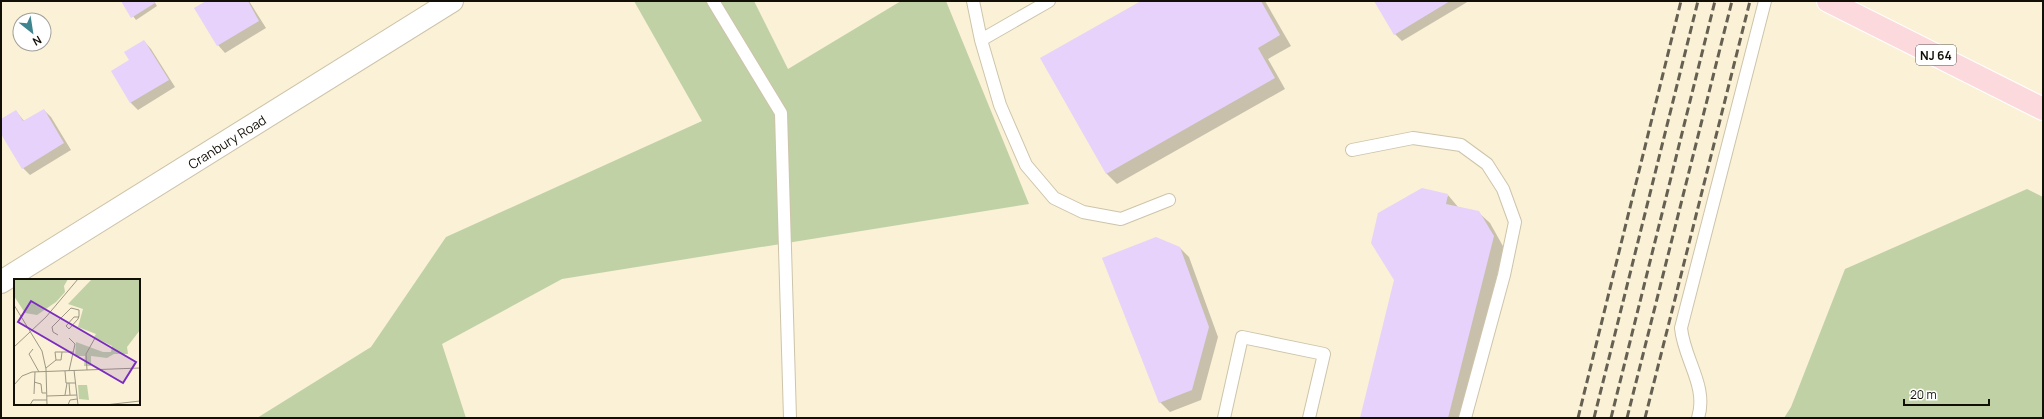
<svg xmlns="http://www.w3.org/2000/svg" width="2044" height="419" viewBox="0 0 2044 419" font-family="Manrope,sans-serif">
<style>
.green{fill:#c0d1a5}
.shadow{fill:#0003}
.building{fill:#e6d2fb}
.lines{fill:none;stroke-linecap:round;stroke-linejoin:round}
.service-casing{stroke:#cdc4aa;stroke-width:14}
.tertiary-casing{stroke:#cdc4aa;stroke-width:24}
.primary-casing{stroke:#fff;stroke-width:24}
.service{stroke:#fff;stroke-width:12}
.tertiary{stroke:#fff;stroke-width:22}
.primary{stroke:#fcd9dc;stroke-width:22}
.rail{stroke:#656051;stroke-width:3;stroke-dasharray:8 4;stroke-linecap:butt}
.labels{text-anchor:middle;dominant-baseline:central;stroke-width:3.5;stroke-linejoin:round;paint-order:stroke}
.shield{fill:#fff;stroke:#595751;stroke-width:1}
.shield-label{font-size:12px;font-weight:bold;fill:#120f06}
.street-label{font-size:13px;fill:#120f06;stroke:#fff}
.inset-road{fill:none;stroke:#9d9783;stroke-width:1}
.view{fill:#7b2cbf;fill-opacity:0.15;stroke:#7b2cbf;stroke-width:2}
.inset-edge{fill:none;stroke:#120f06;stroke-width:2}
</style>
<rect width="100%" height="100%" fill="#faf1d6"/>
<path class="green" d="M 634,1 L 754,1 L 788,69 L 901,1 L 946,1 L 1029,204 L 562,279 L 442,344 L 466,418 L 257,418 L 371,347 L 446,237 L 702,121 Z
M 2027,189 L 2043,197 L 2043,418 L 1784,418 L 1791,407 L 1845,269 Z"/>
<path class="shadow" d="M 122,1 L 154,1 L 157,6 L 136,20 Z
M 208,1 L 249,1 L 266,28 L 225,53 L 218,45 L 196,8 Z
M 1143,1 L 1265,1 L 1291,46 L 1268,59 L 1285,89 L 1117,184 L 1106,173 Z
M 1375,1 L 1469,1 L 1402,41 L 1395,34 Z
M 144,41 L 151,49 L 175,87 L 138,110 L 131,103 L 112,71 L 130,60 Z
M 44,110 L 51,117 L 71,150 L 30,175 L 23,168 L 1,132 L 1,120 L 16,111 L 24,121 Z
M 1448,195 L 1458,207 L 1478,212 L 1490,223 L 1504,248 L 1461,418 L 1361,418 Z
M 1179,247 L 1189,257 L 1218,337 L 1201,400 L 1170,412 L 1160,402 Z"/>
<path class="building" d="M 121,1 L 154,1 L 155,3 L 131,18 Z
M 206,1 L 248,1 L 259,21 L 217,46 L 194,8 Z
M 1141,1 L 1261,1 L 1280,35 L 1258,48 L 1275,78 L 1106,174 L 1040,58 Z
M 1374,1 L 1450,1 L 1394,35 Z
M 144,40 L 169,80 L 130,103 L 111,71 L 129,60 L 124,52 Z
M 44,109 L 64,143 L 22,169 L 1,134 L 1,119 L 16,110 L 23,121 Z
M 1422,188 L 1448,194 L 1446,204 L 1479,211 L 1494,236 L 1448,418 L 1360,418 L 1394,280 L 1371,243 L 1378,213 Z
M 1156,237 L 1180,247 L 1209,327 L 1192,390 L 1159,403 L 1102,258 Z"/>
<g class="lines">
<g class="service-casing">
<path id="service" d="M 713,1 L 781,113 L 790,418
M 973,1 L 981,40 L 1000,105 L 1026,165 L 1054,198 L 1083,212 L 1121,219 L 1169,200
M 981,40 L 1049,1
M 1352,150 L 1413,138 L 1461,145 L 1487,164 L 1503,189 L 1515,222 L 1504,275 L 1465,418
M 1224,418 L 1242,337 L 1324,354 L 1309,418
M 1698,418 C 1708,386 1684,360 1681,328 L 1765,1"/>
</g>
<g class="tertiary-casing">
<path id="tertiary" d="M 1,282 L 452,1"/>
</g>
<g class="primary-casing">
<path id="primary" d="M 1828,1 L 2043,109"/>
</g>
<use href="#service" class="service"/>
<use href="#tertiary" class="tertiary"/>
<use href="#primary" class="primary"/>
<path class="rail" d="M 1578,418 L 1681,1
M 1594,418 L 1698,1
M 1611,418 L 1715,1
M 1627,418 L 1732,1
M 1645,418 L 1750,1"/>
</g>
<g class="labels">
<rect class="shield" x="1916" y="45" width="40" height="20" rx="3"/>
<g class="shield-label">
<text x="1936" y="55">NJ 64</text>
</g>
<g class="street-label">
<text transform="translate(227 142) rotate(-32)">Cranbury Road</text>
</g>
</g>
<g transform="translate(14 279)">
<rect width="126" height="126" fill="#faf1d6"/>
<path d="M 0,0 L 54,0 L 50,7 L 51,13 L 42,23 L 23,36 L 11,34 L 0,17 ZM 78,0 L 126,0 L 126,51 L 113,68 L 114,75 L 100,75 L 93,79 L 77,77 L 77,87 L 70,87 L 71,77 L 61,77 L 62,63 L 89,73 L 97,73 L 98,67 L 80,58 L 82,55 L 64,48 L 69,30 L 54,25 ZM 64,106 L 73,106 L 75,121 L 65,120 Z" fill="#c0d1a5"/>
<path class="inset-road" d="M 0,26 L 28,72 L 32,90 L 33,126M 44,56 L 39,53 L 38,48 L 57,29 L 65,31 L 65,37 L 64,40 L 55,50 L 52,47 L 60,38 L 65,38M 55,59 L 61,65 L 55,92M 0,68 L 32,38 L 64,0M 19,70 L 15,75 L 25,93M 42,81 L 41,73 L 48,73M 32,89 L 42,81 L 47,81 L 48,73 L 60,73M 60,91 L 64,126M 73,91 L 72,75 L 81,59M 51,92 L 52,104 L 61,104M 20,103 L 27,105 L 28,114 L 32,114M 55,104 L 56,116M 0,106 L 8,97 L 18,93 L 126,89M 20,115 L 21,93M 51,116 L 53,104M 33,117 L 63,116M 16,126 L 19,121 L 33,121M 54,126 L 56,121 L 63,120M 91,126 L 126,122"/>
<path class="view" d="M 17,22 L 122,83 L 109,104 L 4,43 Z"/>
<rect width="126" height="126" class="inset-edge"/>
</g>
<rect width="2044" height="419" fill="none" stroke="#120f06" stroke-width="4"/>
<g transform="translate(32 32) rotate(150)"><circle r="19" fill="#ffffff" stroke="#a09f9b"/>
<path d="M0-3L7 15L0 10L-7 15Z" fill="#3f858f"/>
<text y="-6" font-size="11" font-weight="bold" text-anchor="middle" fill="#120f06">N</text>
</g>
<path d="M1904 399v6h85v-6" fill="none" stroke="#120f06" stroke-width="2"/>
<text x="1910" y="399" font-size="12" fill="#120f06" stroke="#ffffff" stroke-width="3" paint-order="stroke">20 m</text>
</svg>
